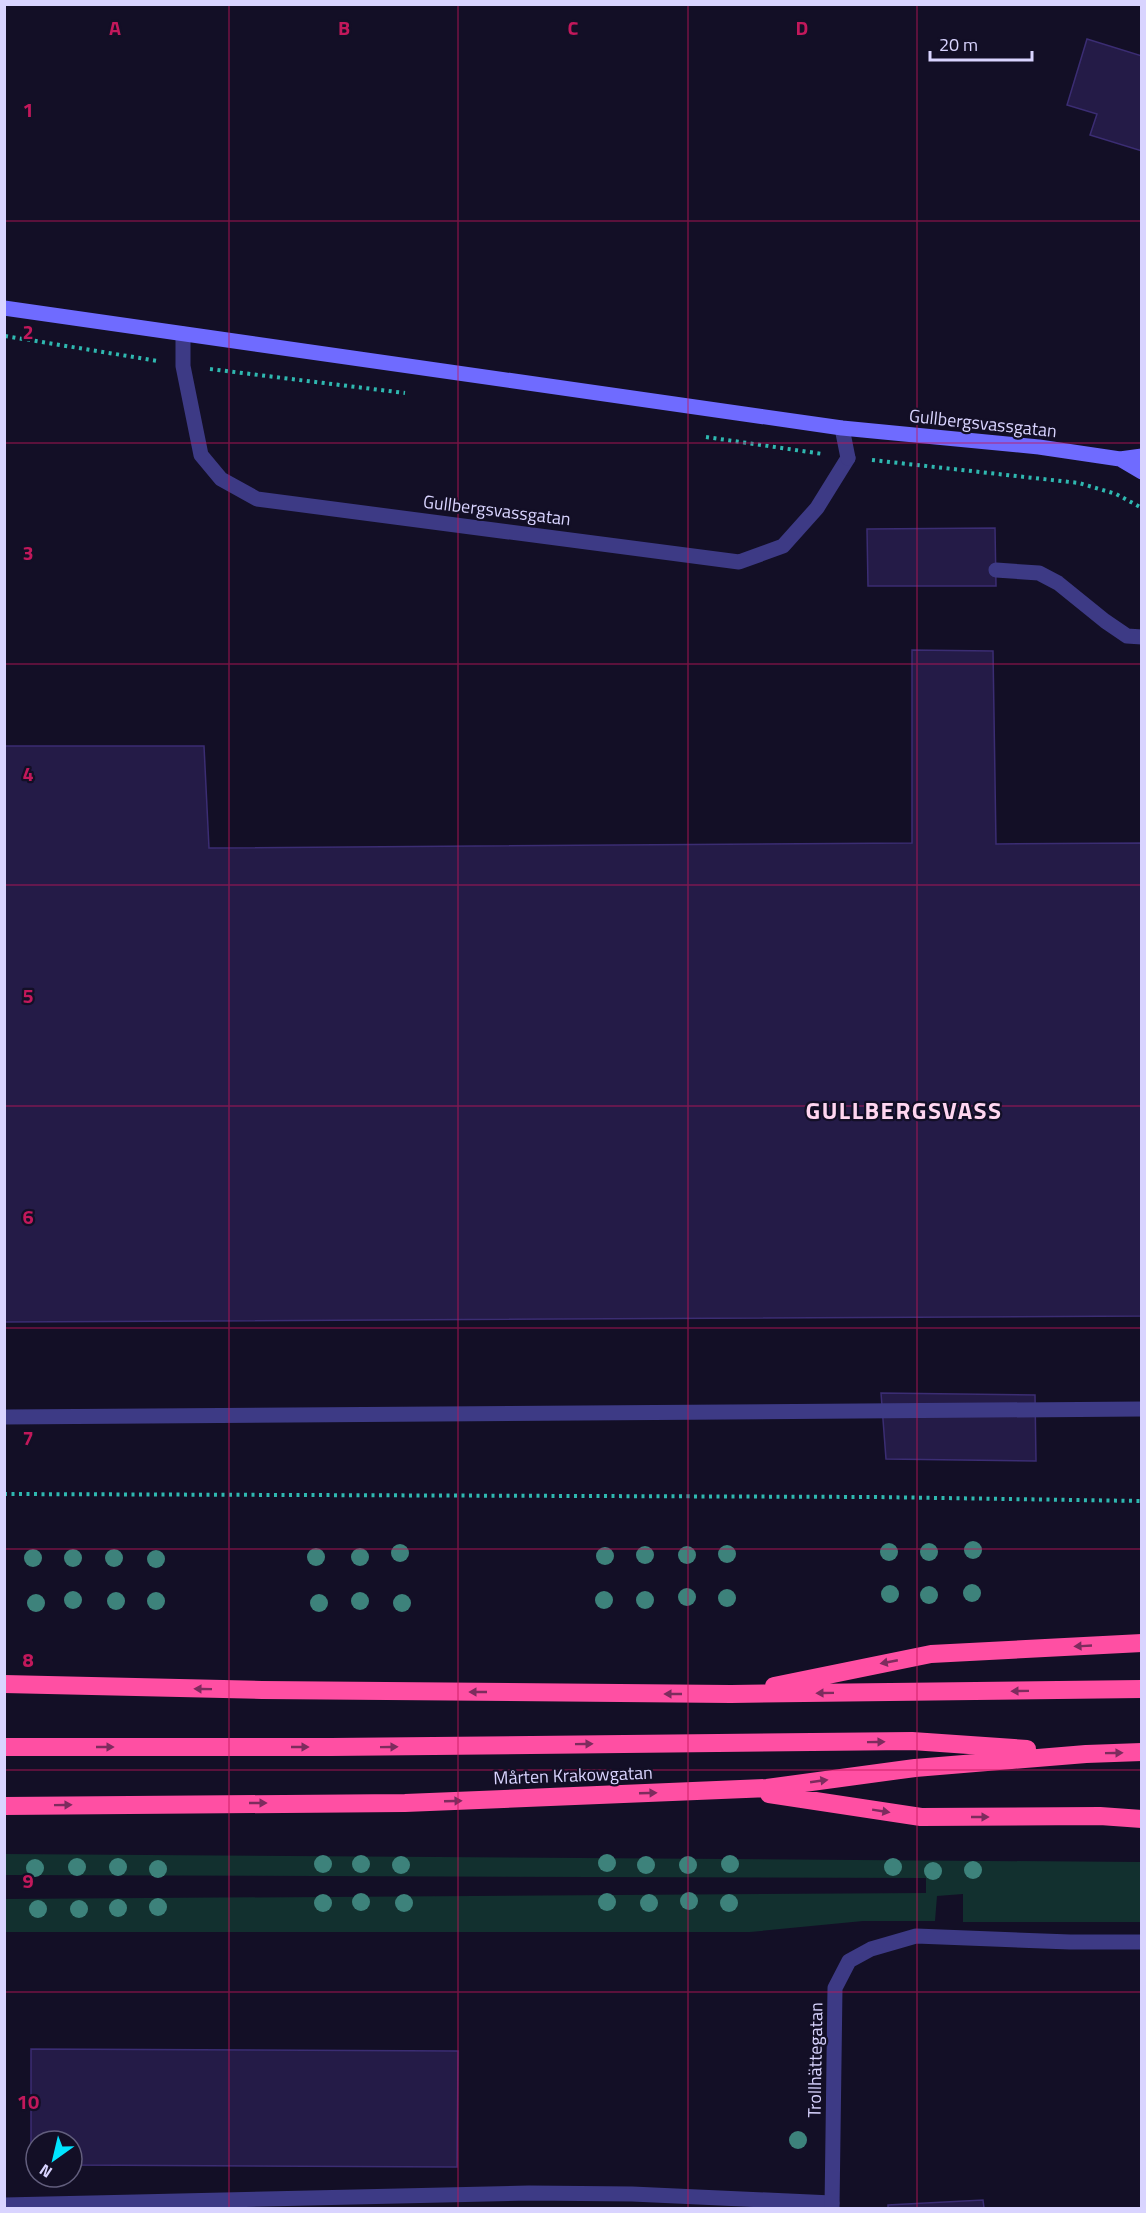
<svg xmlns="http://www.w3.org/2000/svg" width="1146" height="2213" viewBox="0 0 1146 2213" font-family="'Titillium Web',sans-serif">
<style>
.green{fill:#12302f}
.building{fill:#241b47;stroke:#3b2d73;stroke-width:1.5}
.lines{fill:none;stroke-linecap:round;stroke-linejoin:round}
.path{stroke:#2fb8b0;stroke-width:4;stroke-dasharray:3 4.5;stroke-linecap:butt}
.lane{stroke:#3d3a85;stroke-width:15}
.street{stroke:#3d3a85;stroke-width:15}
.secondary{stroke:#6f6bff;stroke-width:15}
.highway{stroke:#ff4fa3;stroke-width:18}
.tree{fill:#3d827b}
.oneway{fill:#7d2c5e}
.grid{fill:none;stroke:#c2185b;stroke-width:1.5;stroke-opacity:0.55}
.labels{text-anchor:middle;dominant-baseline:central;stroke-width:4.5;stroke-linejoin:round;paint-order:stroke}
.street-label{font-size:18px;fill:#d9d4ff;stroke:#130f26}
.district-label{font-size:24px;font-weight:bold;letter-spacing:1.5px;fill:#ffd6f0;stroke:#130f26}
.grid-label{font-size:20px;text-anchor:middle;font-weight:bold;fill:#c2185b;stroke:#130f26;stroke-width:4.5;stroke-linejoin:round;paint-order:stroke}
</style>
<rect width="100%" height="100%" fill="#130f26"/>
<path class="green" d="M 5,1854 L 1141,1862 L 1141,1922 L 963,1922 L 963,1894 L 937,1896 L 935,1921 L 863,1921 L 750,1932 L 5,1932 L 5,1899 L 926,1893 L 926,1878 L 5,1875 Z"/>
<path class="building" d="M 1087,39 L 1142,56 L 1142,151 L 1090,135 L 1097,114 L 1067,105 Z
M 995,528 L 996,586 L 868,586 L 867,529 Z
M 912,650 L 993,651 L 996,844 L 1142,843 L 1142,1316 L 4,1322 L 4,746 L 204,746 L 209,848 L 912,843 Z
M 881,1393 L 1035,1395 L 1036,1461 L 886,1459 Z
M 31,2049 L 458,2051 L 457,2167 L 72,2165 L 72,2141 L 36,2141 L 36,2164 L 31,2164 Z
M 983,2200 L 984,2208 L 888,2208 L 888,2205 Z"/>
<g class="lines">
<path class="path" d="M 5,336 L 158,361
M 210,369 L 405,393
M 706,437 L 823,454
M 872,460 L 1079,483 L 1116,494 L 1142,508
M 4,1494 L 874,1497 L 1142,1501"/>
<path class="lane" d="M 183,334 L 183,366 L 201,455 L 221,479 L 257,499 L 739,562 L 783,546 L 817,508 L 848,458
M 996,570 L 1039,573 L 1058,583 L 1105,621 L 1127,636 L 1142,637
M 4,1417 L 1142,1409
M 4,2205 L 529,2193 L 632,2194 L 832,2203"/>
<path class="street" d="M 842,428 L 848,458
M 832,2208 L 835,1988 L 849,1961 L 871,1949 L 916,1936 L 1070,1942 L 1142,1942"/>
<path class="secondary" d="M 4,308 L 842,428 L 1039,447 L 1120,459 L 1142,456
M 1120,459 L 1142,472"/>
<path class="highway" d="M 4,1684 L 262,1690 L 731,1694 L 1142,1689
M 774,1686 L 931,1654 L 1142,1643
M 4,1747 L 331,1747 L 912,1741 L 1027,1749
M 769,1794 L 921,1817 L 1100,1816 L 1142,1819
M 4,1806 L 405,1803 L 767,1788 L 915,1768 L 1086,1754 L 1142,1752"/>
</g>
<g class="tree">
<circle cx="973" cy="1550" r="9"/>
<circle cx="889" cy="1552" r="9"/>
<circle cx="929" cy="1552" r="9"/>
<circle cx="400" cy="1553" r="9"/>
<circle cx="727" cy="1554" r="9"/>
<circle cx="645" cy="1555" r="9"/>
<circle cx="687" cy="1555" r="9"/>
<circle cx="605" cy="1556" r="9"/>
<circle cx="316" cy="1557" r="9"/>
<circle cx="360" cy="1557" r="9"/>
<circle cx="33" cy="1558" r="9"/>
<circle cx="73" cy="1558" r="9"/>
<circle cx="114" cy="1558" r="9"/>
<circle cx="156" cy="1559" r="9"/>
<circle cx="972" cy="1593" r="9"/>
<circle cx="890" cy="1594" r="9"/>
<circle cx="929" cy="1595" r="9"/>
<circle cx="687" cy="1597" r="9"/>
<circle cx="727" cy="1598" r="9"/>
<circle cx="73" cy="1600" r="9"/>
<circle cx="604" cy="1600" r="9"/>
<circle cx="645" cy="1600" r="9"/>
<circle cx="116" cy="1601" r="9"/>
<circle cx="156" cy="1601" r="9"/>
<circle cx="360" cy="1601" r="9"/>
<circle cx="36" cy="1603" r="9"/>
<circle cx="319" cy="1603" r="9"/>
<circle cx="402" cy="1603" r="9"/>
<circle cx="607" cy="1863" r="9"/>
<circle cx="323" cy="1864" r="9"/>
<circle cx="361" cy="1864" r="9"/>
<circle cx="730" cy="1864" r="9"/>
<circle cx="401" cy="1865" r="9"/>
<circle cx="646" cy="1865" r="9"/>
<circle cx="688" cy="1865" r="9"/>
<circle cx="77" cy="1867" r="9"/>
<circle cx="118" cy="1867" r="9"/>
<circle cx="893" cy="1867" r="9"/>
<circle cx="35" cy="1868" r="9"/>
<circle cx="158" cy="1869" r="9"/>
<circle cx="973" cy="1870" r="9"/>
<circle cx="933" cy="1871" r="9"/>
<circle cx="689" cy="1901" r="9"/>
<circle cx="361" cy="1902" r="9"/>
<circle cx="607" cy="1902" r="9"/>
<circle cx="323" cy="1903" r="9"/>
<circle cx="404" cy="1903" r="9"/>
<circle cx="649" cy="1903" r="9"/>
<circle cx="729" cy="1903" r="9"/>
<circle cx="158" cy="1907" r="9"/>
<circle cx="118" cy="1908" r="9"/>
<circle cx="38" cy="1909" r="9"/>
<circle cx="79" cy="1909" r="9"/>
<circle cx="798" cy="2140" r="9"/>
</g>
<defs><path id="oneway-solid" d="M-6-.8H1V-3.2L6.5 0L1 3.2V.8H-6Z" transform="scale(1.5)"/></defs>
<g class="oneway">
<use href="#oneway-solid" transform="translate(1083 1646) rotate(177)"/>
<use href="#oneway-solid" transform="translate(889 1662) rotate(169)"/>
<use href="#oneway-solid" transform="translate(203 1689) rotate(-179)"/>
<use href="#oneway-solid" transform="translate(1020 1691) rotate(179)"/>
<use href="#oneway-solid" transform="translate(478 1692) rotate(-180)"/>
<use href="#oneway-solid" transform="translate(825 1693) rotate(179)"/>
<use href="#oneway-solid" transform="translate(673 1694) rotate(-180)"/>
<use href="#oneway-solid" transform="translate(876 1742) rotate(-1)"/>
<use href="#oneway-solid" transform="translate(584 1744) rotate(-1)"/>
<use href="#oneway-solid" transform="translate(105 1747)"/>
<use href="#oneway-solid" transform="translate(300 1747)"/>
<use href="#oneway-solid" transform="translate(389 1747) rotate(-1)"/>
<use href="#oneway-solid" transform="translate(1114 1753) rotate(-1)"/>
<use href="#oneway-solid" transform="translate(819 1781) rotate(-8)"/>
<use href="#oneway-solid" transform="translate(648 1793) rotate(-2)"/>
<use href="#oneway-solid" transform="translate(453 1801) rotate(-2)"/>
<use href="#oneway-solid" transform="translate(258 1803)"/>
<use href="#oneway-solid" transform="translate(63 1805) rotate(-1)"/>
<use href="#oneway-solid" transform="translate(881 1811) rotate(9)"/>
<use href="#oneway-solid" transform="translate(980 1817)"/>
</g>
<path class="grid" d="M 229,4 L 229,2208M 458,4 L 458,2208M 688,4 L 688,2208M 917,4 L 917,2208M 4,221 L 1142,221M 4,443 L 1142,443M 4,664 L 1142,664M 4,885 L 1142,885M 4,1106 L 1142,1106M 4,1328 L 1142,1328M 4,1549 L 1142,1549M 4,1770 L 1142,1770M 4,1992 L 1142,1992"/>
<g class="labels">
<g class="street-label">
<text transform="translate(983 423) rotate(6)">Gullbergsvassgatan</text>
<text transform="translate(497 510) rotate(7)">Gullbergsvassgatan</text>
<text transform="translate(573 1775) rotate(-2)">Mårten Krakowgatan</text>
<text transform="translate(815 2060) rotate(-89)">Trollhättegatan</text>
</g>
<g class="district-label">
<text x="904" y="1110">GULLBERGSVASS</text>
</g>
</g>
<g class="grid-label">
<text x="115" y="35">A</text>
<text x="344" y="35">B</text>
<text x="573" y="35">C</text>
<text x="802" y="35">D</text>
<text x="28" y="117">1</text>
<text x="28" y="339">2</text>
<text x="28" y="560">3</text>
<text x="28" y="781">4</text>
<text x="28" y="1003">5</text>
<text x="28" y="1224">6</text>
<text x="28" y="1445">7</text>
<text x="28" y="1667">8</text>
<text x="28" y="1888">9</text>
<text x="28" y="2109">10</text>
</g>
<rect width="1146" height="2213" fill="none" stroke="#d9d4ff" stroke-width="12"/>
<g transform="translate(54 2159) rotate(214)"><circle r="28" fill="#130f26" stroke="#625e7d" stroke-width="1.5"/>
<path d="M0-4.5L10 22L0 15L-10 22Z" fill="#00e5ff"/>
<text y="-9" font-size="16" font-weight="bold" text-anchor="middle" fill="#d9d4ff">N</text>
</g>
<path d="M930 51v9h102v-9" fill="none" stroke="#d9d4ff" stroke-width="3"/>
<text x="939" y="51" font-size="18" fill="#d9d4ff" stroke="#130f26" stroke-width="4.5" paint-order="stroke">20 m</text>
</svg>
